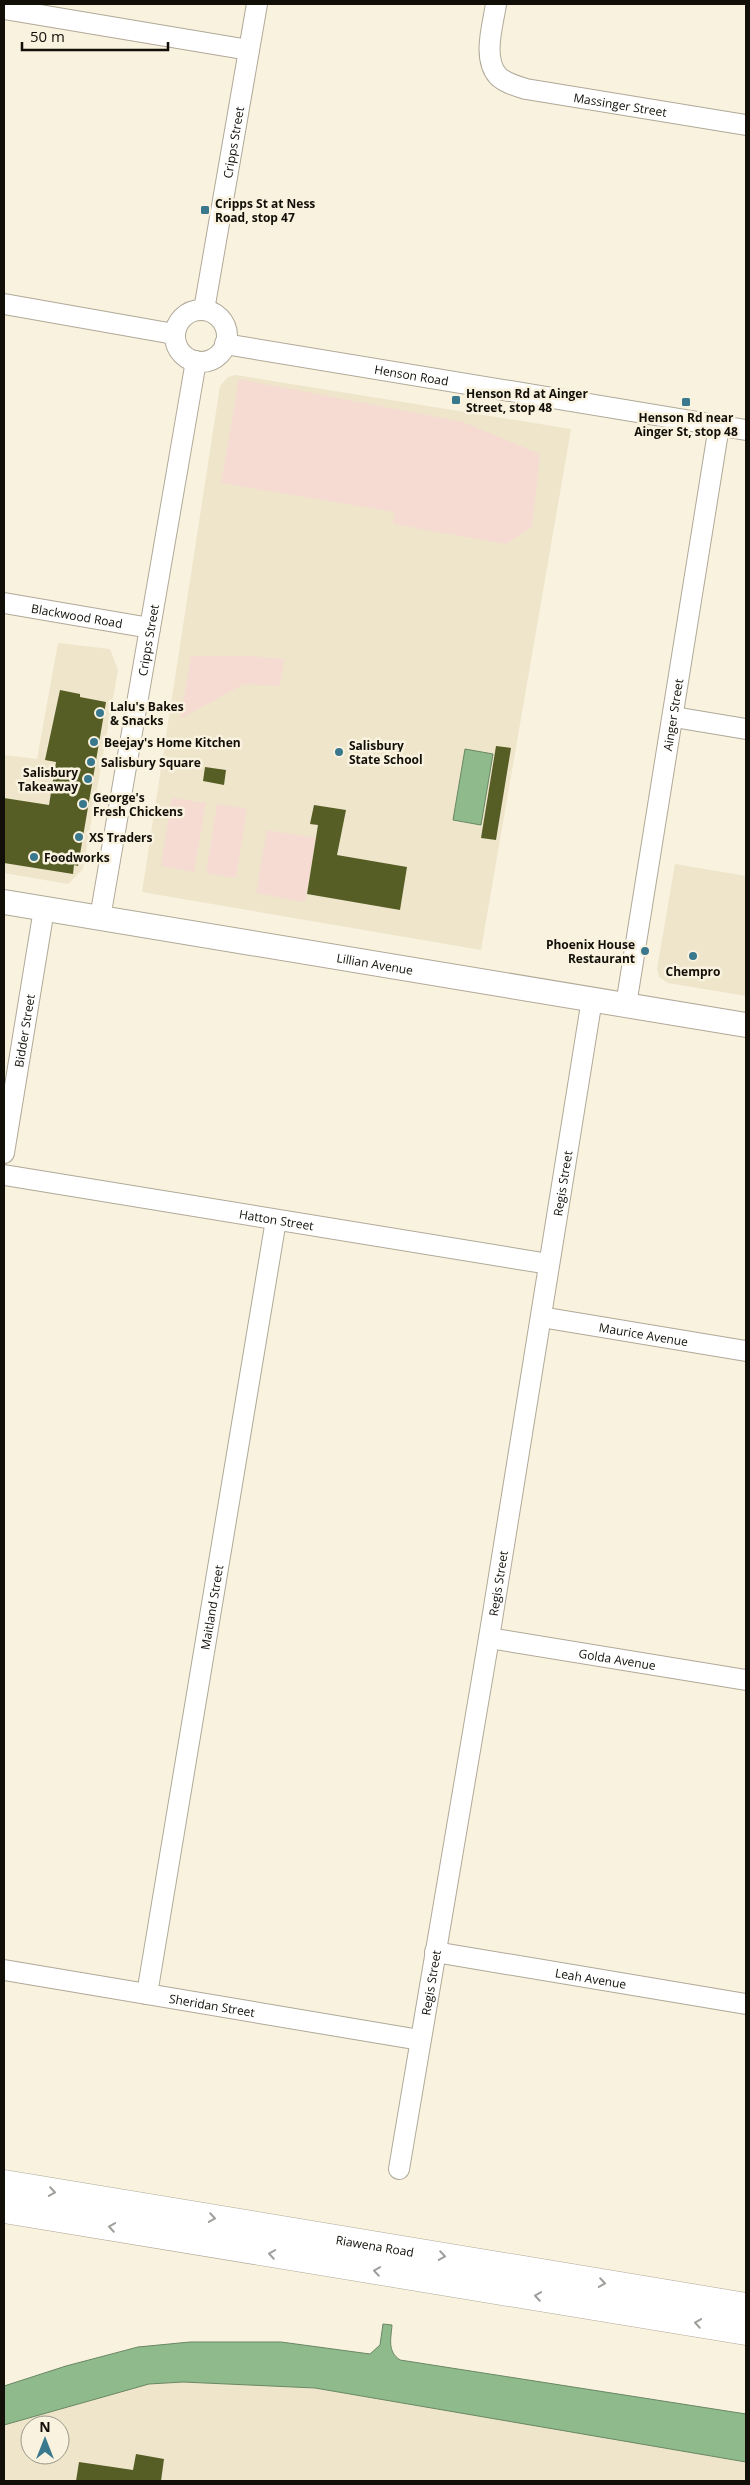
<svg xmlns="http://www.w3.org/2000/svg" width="750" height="2485" viewBox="0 0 750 2485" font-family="'Open Sans',sans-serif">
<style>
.built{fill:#eee5cb;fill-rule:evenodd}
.green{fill:#f6dbd3}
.water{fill:#8fba8b;stroke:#698764}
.building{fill:#565e26}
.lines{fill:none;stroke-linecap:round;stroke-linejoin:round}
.minor-casing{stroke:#b0a998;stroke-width:22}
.tertiary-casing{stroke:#b0a998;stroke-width:26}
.trunk-casing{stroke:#b0a998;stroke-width:29}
.minor{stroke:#fff;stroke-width:20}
.tertiary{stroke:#fff;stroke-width:24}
.trunk{stroke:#fff;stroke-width:28}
.oneway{stroke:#a09f9c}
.poi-dot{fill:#39788d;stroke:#f9f2df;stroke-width:2}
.labels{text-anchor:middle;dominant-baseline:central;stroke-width:5;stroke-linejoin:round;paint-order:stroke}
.street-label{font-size:12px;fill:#110f08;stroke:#f9f2df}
.poi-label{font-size:12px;font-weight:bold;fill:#110f08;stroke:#f9f2df;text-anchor:start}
</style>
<rect width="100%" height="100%" fill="#f9f2df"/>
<path class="built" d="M 236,375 L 571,429 L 481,950 L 142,892 L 220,386 L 228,377 Z
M 58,643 L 110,649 L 118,670 L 83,869 L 68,884 L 4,873 L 4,755 L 37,759 Z
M 675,864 L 746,876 L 746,996 L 668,983 L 659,977 L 657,969 Z
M 183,2382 L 315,2388 L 746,2462 L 746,2481 L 4,2481 L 4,2425 L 149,2384 ZM 30,2425 L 60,2425 L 60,2455 L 30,2455 Z"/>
<path class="green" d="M 239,379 L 463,422 L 540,454 L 532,527 L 506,544 L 393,524 L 394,512 L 221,483 Z
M 191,656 L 250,656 L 284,659 L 280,686 L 244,684 L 180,719 Z
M 172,798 L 206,803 L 194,872 L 161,866 Z
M 217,804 L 247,809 L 236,878 L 206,873 Z
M 267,830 L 316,838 L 305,902 L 256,893 Z"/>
<path class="water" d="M 465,749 L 493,754 L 481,825 L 453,820 Z
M 383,2324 L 392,2325 C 391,2339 387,2351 400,2360 L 746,2414 L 746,2462 L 315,2388 L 183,2382 L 149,2384 L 4,2425 L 4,2386 L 66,2366 L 138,2347 L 190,2342 L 281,2342 L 370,2354 L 380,2345 Z"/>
<path class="building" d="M 60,690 L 80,694 L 80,697 L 106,702 L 78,866 L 74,865 L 73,874 L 4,863 L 4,798 L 49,805 L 56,762 L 45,760 Z
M 496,746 L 511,748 L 496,840 L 481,838 Z
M 205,767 L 226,770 L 224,785 L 203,781 Z
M 314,805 L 346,810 L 337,855 L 407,867 L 400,910 L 307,894 L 318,825 L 310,824 Z
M 136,2454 L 164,2459 L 161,2481 L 76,2481 L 79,2462 L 133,2470 Z"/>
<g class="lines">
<g class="minor-casing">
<g id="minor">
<path id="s1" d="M 496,4 C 493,25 482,58 498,76 C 505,83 517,86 526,89 L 746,125"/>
<path d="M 4,9 L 249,50"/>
<path d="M 4,304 L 174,334"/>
<path id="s2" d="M 204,310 L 257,4"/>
<circle cx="201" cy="336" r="26"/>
<path id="s3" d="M 225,344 L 746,430"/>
<path id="s4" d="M 4,603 L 150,628"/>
<path d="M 674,717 L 746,729"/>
<path id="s5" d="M 100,918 L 196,361"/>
<path id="s6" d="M 626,1005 L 719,426"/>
<path id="s7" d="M 4,1153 L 44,909"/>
<path id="s8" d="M 4,1175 L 549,1264"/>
<path id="s9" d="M 541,1317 L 746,1351"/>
<path id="s10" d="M 489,1638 L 746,1680"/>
<path id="s11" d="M 435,1952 L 746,2004"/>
<path id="s12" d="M 4,1970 L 420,2040"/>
<path id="s13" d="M 147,1994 L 276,1220"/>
<path id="s14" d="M 399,2169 L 489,1638 L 592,999"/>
</g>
</g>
<g class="tertiary-casing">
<g id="tertiary">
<path id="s15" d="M 4,902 L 746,1025"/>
</g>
</g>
<g class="trunk-casing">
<g id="trunk">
<path id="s16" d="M 4,2184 L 746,2307"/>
<path d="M 4,2209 L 746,2331"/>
</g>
</g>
<use href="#minor" class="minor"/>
<use href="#tertiary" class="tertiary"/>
<use href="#trunk" class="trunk"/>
</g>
<defs><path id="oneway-chevron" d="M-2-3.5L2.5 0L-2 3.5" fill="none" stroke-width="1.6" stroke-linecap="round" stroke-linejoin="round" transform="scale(1.25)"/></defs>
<g class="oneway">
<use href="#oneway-chevron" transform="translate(52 2192) rotate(9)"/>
<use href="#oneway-chevron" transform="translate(212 2218) rotate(9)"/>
<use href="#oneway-chevron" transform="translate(112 2227) rotate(-171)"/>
<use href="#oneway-chevron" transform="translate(272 2254) rotate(-171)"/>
<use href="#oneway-chevron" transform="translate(442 2256) rotate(9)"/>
<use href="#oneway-chevron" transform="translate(377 2271) rotate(-171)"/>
<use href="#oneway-chevron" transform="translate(602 2283) rotate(9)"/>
<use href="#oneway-chevron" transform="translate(538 2296) rotate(-171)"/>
<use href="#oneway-chevron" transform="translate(698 2323) rotate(-171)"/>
</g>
<g class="poi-dot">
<rect x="200" y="205" width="10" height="10" rx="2.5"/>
<rect x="451" y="395" width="10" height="10" rx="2.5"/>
<rect x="681" y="397" width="10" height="10" rx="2.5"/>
<circle cx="100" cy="713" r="5"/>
<circle cx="94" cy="742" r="5"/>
<circle cx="339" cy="752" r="5"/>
<circle cx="91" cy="762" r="5"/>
<circle cx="88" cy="779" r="5"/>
<circle cx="83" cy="804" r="5"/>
<circle cx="79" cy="837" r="5"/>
<circle cx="34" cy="857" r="5"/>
<circle cx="645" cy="951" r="5"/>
<circle cx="693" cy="956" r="5"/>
</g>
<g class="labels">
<g class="street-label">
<text stroke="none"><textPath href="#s1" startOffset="201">Massinger Street</textPath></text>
<text stroke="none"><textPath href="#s2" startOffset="170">Cripps Street</textPath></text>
<text stroke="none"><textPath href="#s3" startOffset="189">Henson Road</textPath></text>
<text stroke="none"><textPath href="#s4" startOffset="74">Blackwood Road</textPath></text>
<text stroke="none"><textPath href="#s5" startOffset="282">Cripps Street</textPath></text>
<text stroke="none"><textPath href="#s6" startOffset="294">Ainger Street</textPath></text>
<text stroke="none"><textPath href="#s15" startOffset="376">Lillian Avenue</textPath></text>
<text stroke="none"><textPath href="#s7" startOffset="124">Bidder Street</textPath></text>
<text stroke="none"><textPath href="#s14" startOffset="999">Regis Street</textPath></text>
<text stroke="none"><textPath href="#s8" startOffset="276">Hatton Street</textPath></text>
<text stroke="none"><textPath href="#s9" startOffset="104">Maurice Avenue</textPath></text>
<text stroke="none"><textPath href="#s14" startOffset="594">Regis Street</textPath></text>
<text stroke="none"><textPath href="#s13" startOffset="392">Maitland Street</textPath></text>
<text stroke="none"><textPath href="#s10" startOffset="130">Golda Avenue</textPath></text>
<text stroke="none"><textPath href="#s11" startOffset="158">Leah Avenue</textPath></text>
<text stroke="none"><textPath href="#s14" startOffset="189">Regis Street</textPath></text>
<text stroke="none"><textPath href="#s12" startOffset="211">Sheridan Street</textPath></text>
<text stroke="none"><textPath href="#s16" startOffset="376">Riawena Road</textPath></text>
</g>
<g class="poi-label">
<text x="215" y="203">Cripps St at Ness<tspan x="215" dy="14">Road, stop 47</tspan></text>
<text x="466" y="393">Henson Rd at Ainger<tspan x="466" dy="14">Street, stop 48</tspan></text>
<text x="686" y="417" text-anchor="middle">Henson Rd near<tspan x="686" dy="14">Ainger St, stop 48</tspan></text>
<text x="110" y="706">Lalu's Bakes<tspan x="110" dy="14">&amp; Snacks</tspan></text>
<text x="104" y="742">Beejay's Home Kitchen</text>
<text x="349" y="745">Salisbury<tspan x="349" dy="14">State School</tspan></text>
<text x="101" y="762">Salisbury Square</text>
<text x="78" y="772" text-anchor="end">Salisbury<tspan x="78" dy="14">Takeaway</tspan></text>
<text x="93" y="797">George's<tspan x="93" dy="14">Fresh Chickens</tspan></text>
<text x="89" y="837">XS Traders</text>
<text x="44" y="857">Foodworks</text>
<text x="635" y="944" text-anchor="end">Phoenix House<tspan x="635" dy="14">Restaurant</tspan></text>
<text x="693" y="971" text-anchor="middle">Chempro</text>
</g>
</g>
<rect width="750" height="2485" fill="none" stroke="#110f08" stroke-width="10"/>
<g transform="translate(45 2440)"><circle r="24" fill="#f9f2df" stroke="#9c9789"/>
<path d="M0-4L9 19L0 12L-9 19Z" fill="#39788d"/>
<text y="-8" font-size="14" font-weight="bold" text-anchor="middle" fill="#110f08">N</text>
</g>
<path d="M22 42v8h146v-8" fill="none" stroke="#110f08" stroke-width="2.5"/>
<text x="30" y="42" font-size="15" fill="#110f08" stroke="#f9f2df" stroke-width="4" paint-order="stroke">50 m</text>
</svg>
